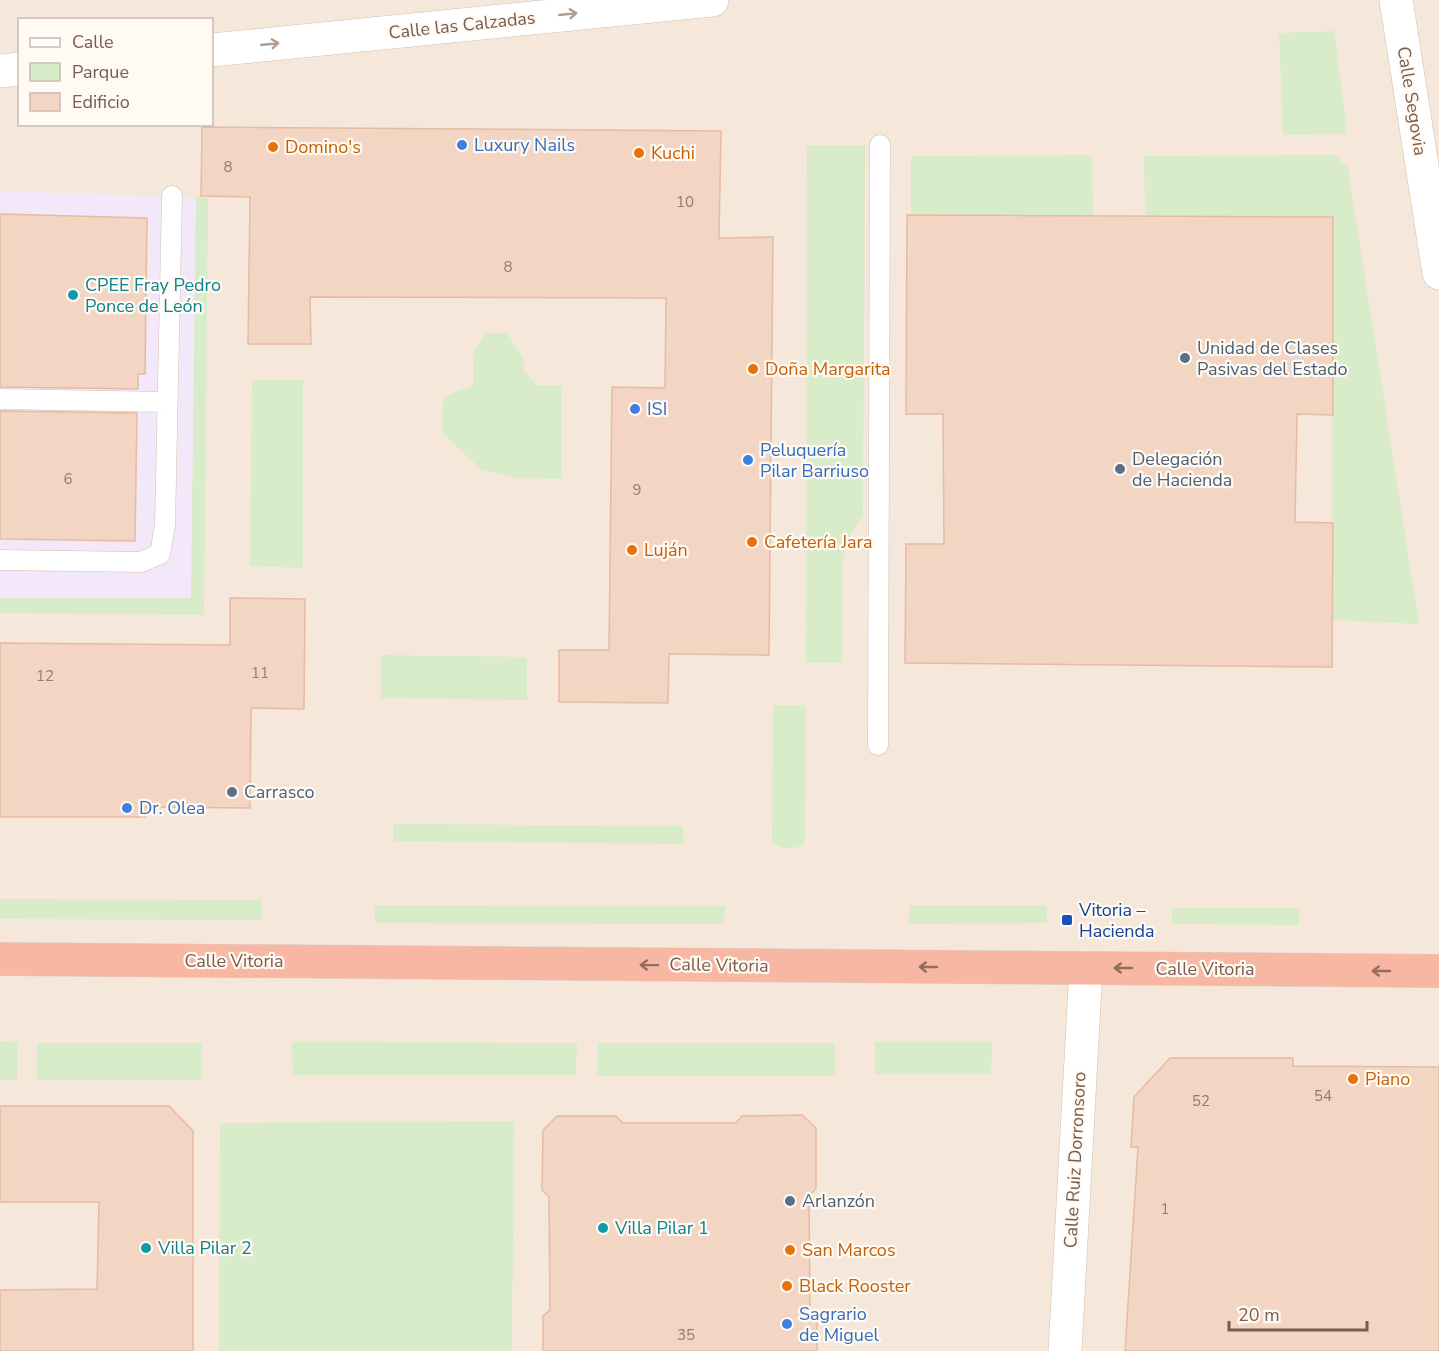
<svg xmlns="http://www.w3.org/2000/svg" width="1439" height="1351" viewBox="0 0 1439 1351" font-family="'Nunito Sans',sans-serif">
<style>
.residential{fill:#f5e8da;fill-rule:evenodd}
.education{fill:#f3e8fa}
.green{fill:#d8ecc9}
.building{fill:#f3d5c3;stroke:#e6bba3;stroke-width:1.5}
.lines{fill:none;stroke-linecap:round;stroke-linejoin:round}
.lane-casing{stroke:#d1beb0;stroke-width:21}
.street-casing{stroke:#d1beb0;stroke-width:34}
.highway-casing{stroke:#dad1cd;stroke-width:34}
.lane{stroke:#fff;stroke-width:20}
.street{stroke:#fff;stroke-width:33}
.highway{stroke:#f7b7a3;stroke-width:33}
.oneway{stroke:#af9d94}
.oneway2{stroke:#936e5e}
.shop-dot{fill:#3f7fe0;stroke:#fffaf3;stroke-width:2}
.food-dot{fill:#e8710a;stroke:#fffaf3;stroke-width:2}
.culture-dot{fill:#0f9aa8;stroke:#fffaf3;stroke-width:2}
.service-dot{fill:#5c6f8a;stroke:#fffaf3;stroke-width:2}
.transit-dot{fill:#1a4fb4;stroke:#fffaf3;stroke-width:2}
.labels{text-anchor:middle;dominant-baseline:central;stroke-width:4.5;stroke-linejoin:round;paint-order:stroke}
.number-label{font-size:15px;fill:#987a6a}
.street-label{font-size:18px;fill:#7a5c4d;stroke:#fffaf3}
.shop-label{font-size:18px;fill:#366cbe;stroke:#fffaf3;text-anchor:start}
.food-label{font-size:18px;fill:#c56008;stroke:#fffaf3;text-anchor:start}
.culture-label{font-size:18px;fill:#0d838f;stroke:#fffaf3;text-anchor:start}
.service-label{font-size:18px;fill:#4e5e75;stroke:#fffaf3;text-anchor:start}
.transit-label{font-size:18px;fill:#164399;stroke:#fffaf3;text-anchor:start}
</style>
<rect width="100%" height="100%" fill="#fdf6ec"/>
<path class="residential" d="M 0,0 L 1439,0 L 1439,1351 L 0,1351 ZM 20,20 L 212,20 L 212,124 L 20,124 Z"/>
<path class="education" d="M 0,191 L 196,197 L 191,598 L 0,598 Z"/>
<path class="green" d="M 1334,31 L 1347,134 L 1283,135 L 1279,33 Z
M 807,145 L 865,145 L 863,515 L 848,540 L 842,566 L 842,663 L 806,663 Z
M 1092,155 L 1093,216 L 911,215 L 911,156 Z
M 1335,155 L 1348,168 L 1419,624 L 1332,620 L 1333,217 L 1145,216 L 1144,156 Z
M 196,197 L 208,198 L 204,615 L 0,613 L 0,598 L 191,598 Z
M 486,333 L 507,333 L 523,357 L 524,371 L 537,385 L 561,385 L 561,479 L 516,478 L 482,470 L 442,433 L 443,397 L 473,385 L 473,353 Z
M 252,380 L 303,380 L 303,568 L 250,566 Z
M 381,655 L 527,657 L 527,700 L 381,698 Z
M 773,705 L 806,705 L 805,839 L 803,845 C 793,850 776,850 772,839 Z
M 393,824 L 683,826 L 683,844 L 393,841 Z
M 0,899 L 262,900 L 262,920 L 0,919 Z
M 375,905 L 725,906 L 724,924 L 375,923 Z
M 909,905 L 1047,905 L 1047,923 L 909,924 Z
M 1172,908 L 1299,908 L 1299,925 L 1172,924 Z
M 0,1041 L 17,1042 L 17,1080 L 0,1080 Z
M 292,1042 L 577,1043 L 576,1075 L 293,1075 Z
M 875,1042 L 992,1042 L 991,1074 L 875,1074 Z
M 37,1043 L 202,1043 L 201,1080 L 37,1080 Z
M 598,1043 L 835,1043 L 835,1076 L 597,1076 Z
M 514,1121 L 512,1351 L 219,1351 L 220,1123 Z"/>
<path class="building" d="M 202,127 L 721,131 L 719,238 L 773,237 L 769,655 L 669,654 L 668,703 L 559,702 L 559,650 L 609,650 L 612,387 L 665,388 L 666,298 L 310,297 L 311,344 L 248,344 L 250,197 L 201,196 Z
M 0,214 L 147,218 L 145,374 L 138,374 L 138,389 L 0,387 Z
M 907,215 L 1333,217 L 1333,415 L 1297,414 L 1295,522 L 1333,523 L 1332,667 L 905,663 L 906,544 L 944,544 L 943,414 L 906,414 Z
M 0,411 L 137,413 L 135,541 L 0,539 Z
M 230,598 L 305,599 L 304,709 L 251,708 L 250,808 L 145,807 L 146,817 L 0,817 L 0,643 L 230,645 Z
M 1170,1058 L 1293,1058 L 1293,1066 L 1439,1067 L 1439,1351 L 1125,1351 L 1138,1147 L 1131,1147 L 1134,1097 Z
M 0,1106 L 169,1106 L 193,1131 L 193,1351 L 0,1351 L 0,1290 L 97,1289 L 99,1202 L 0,1202 Z
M 802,1115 L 816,1128 L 816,1189 L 809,1196 L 810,1309 L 817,1315 L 817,1351 L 543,1351 L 543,1316 L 550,1310 L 549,1197 L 542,1190 L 543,1130 L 557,1116 L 616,1116 L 623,1123 L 736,1123 L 742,1116 Z"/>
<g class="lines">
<g class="lane-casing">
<path id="lane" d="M 0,399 L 167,402
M 0,560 L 141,562 L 160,554 L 165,525 L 172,196
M 878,745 L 880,145"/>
</g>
<g class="street-casing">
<path id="street" d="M 1396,0 L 1439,273
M 212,50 L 712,0
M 0,71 L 20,69
M 1065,1351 L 1086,968"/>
</g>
<g class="highway-casing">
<path id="highway" d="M 0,959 L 1439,971"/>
</g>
<use href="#lane" class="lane"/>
<use href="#street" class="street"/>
<use href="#highway" class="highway"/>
</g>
<defs><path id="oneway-shaft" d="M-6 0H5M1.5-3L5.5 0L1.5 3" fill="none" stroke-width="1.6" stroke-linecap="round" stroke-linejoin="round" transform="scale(1.5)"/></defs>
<g class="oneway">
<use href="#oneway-shaft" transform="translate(568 14) rotate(-6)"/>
<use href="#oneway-shaft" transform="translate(270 44) rotate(-6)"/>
</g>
<g class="oneway2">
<use href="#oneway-shaft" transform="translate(649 965) rotate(-179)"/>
<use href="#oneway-shaft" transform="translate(928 967) rotate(-180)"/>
<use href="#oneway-shaft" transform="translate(1123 968) rotate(-180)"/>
<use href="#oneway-shaft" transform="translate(1381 971) rotate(-180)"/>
</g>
<g class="shop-dot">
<circle cx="462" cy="145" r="6"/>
<circle cx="635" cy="409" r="6"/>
<circle cx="748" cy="460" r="6"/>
<circle cx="127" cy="808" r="6"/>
<circle cx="787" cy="1324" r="6"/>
</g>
<g class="food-dot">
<circle cx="273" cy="147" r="6"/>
<circle cx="639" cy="153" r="6"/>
<circle cx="753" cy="369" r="6"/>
<circle cx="752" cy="542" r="6"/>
<circle cx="632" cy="550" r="6"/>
<circle cx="1353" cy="1079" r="6"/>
<circle cx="790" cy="1250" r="6"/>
<circle cx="787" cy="1286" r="6"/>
</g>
<g class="culture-dot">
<circle cx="73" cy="295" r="6"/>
<circle cx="603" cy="1228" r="6"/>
<circle cx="146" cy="1248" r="6"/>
</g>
<g class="service-dot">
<circle cx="1185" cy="358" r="6"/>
<circle cx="1120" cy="469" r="6"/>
<circle cx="232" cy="792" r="6"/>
<circle cx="790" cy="1201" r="6"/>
</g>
<rect class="transit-dot" x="1061" y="914" width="12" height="12" rx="3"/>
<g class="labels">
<g class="number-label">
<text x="228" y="167">8</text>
<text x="685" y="202">10</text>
<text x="508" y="267">8</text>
<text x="68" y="479">6</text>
<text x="637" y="490">9</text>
<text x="260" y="673">11</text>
<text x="45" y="676">12</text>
<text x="1323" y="1096">54</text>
<text x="1201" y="1101">52</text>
<text x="1165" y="1209">1</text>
<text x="686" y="1335">35</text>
</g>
<g class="street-label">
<text transform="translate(462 25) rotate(-6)">Calle las Calzadas</text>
<text transform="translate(1412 101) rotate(81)">Calle Segovia</text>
<text x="234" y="961">Calle Vitoria</text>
<text transform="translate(719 965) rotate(1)">Calle Vitoria</text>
<text x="1205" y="969">Calle Vitoria</text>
<text transform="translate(1075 1160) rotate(-87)">Calle Ruiz Dorronsoro</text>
</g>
<g class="shop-label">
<text x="474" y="145">Luxury Nails</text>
<text x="647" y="409">ISI</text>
<text x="760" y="450">Peluquería<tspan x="760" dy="21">Pilar Barriuso</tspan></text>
<text x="139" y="808">Dr. Olea</text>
<text x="799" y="1314">Sagrario<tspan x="799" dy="21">de Miguel</tspan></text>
</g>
<g class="food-label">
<text x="285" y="147">Domino's</text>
<text x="651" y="153">Kuchi</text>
<text x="765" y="369">Doña Margarita</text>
<text x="764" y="542">Cafetería Jara</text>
<text x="644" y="550">Luján</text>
<text x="1365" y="1079">Piano</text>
<text x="802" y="1250">San Marcos</text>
<text x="799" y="1286">Black Rooster</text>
</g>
<g class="culture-label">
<text x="85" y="285">CPEE Fray Pedro<tspan x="85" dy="21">Ponce de León</tspan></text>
<text x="615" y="1228">Villa Pilar 1</text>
<text x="158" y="1248">Villa Pilar 2</text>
</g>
<g class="service-label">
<text x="1197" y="348">Unidad de Clases<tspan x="1197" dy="21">Pasivas del Estado</tspan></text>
<text x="1132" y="459">Delegación<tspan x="1132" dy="21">de Hacienda</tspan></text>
<text x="244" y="792">Carrasco</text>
<text x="802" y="1201">Arlanzón</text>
</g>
<g class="transit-label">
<text x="1079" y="910">Vitoria –<tspan x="1079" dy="21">Hacienda</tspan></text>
</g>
</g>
<rect x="18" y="18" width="195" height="108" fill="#fffaf3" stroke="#cabbb1" stroke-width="1.5"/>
<rect x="30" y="38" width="30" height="9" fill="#ffffff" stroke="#cabbb1" stroke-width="1.5"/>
<text x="72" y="48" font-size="18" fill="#7a5c4d">Calle</text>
<rect x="30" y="63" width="30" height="18" fill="#d8ecc9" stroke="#cabbb1" stroke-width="1.5"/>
<text x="72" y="78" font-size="18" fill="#7a5c4d">Parque</text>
<rect x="30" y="93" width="30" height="18" fill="#f3d5c3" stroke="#cabbb1" stroke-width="1.5"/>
<text x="72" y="108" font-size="18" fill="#7a5c4d">Edificio</text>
<path d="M1229 1321v9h138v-9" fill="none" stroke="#7a5c4d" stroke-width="3"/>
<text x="1238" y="1321" font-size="18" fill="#7a5c4d" stroke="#fffaf3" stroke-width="4.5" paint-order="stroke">20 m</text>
</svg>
